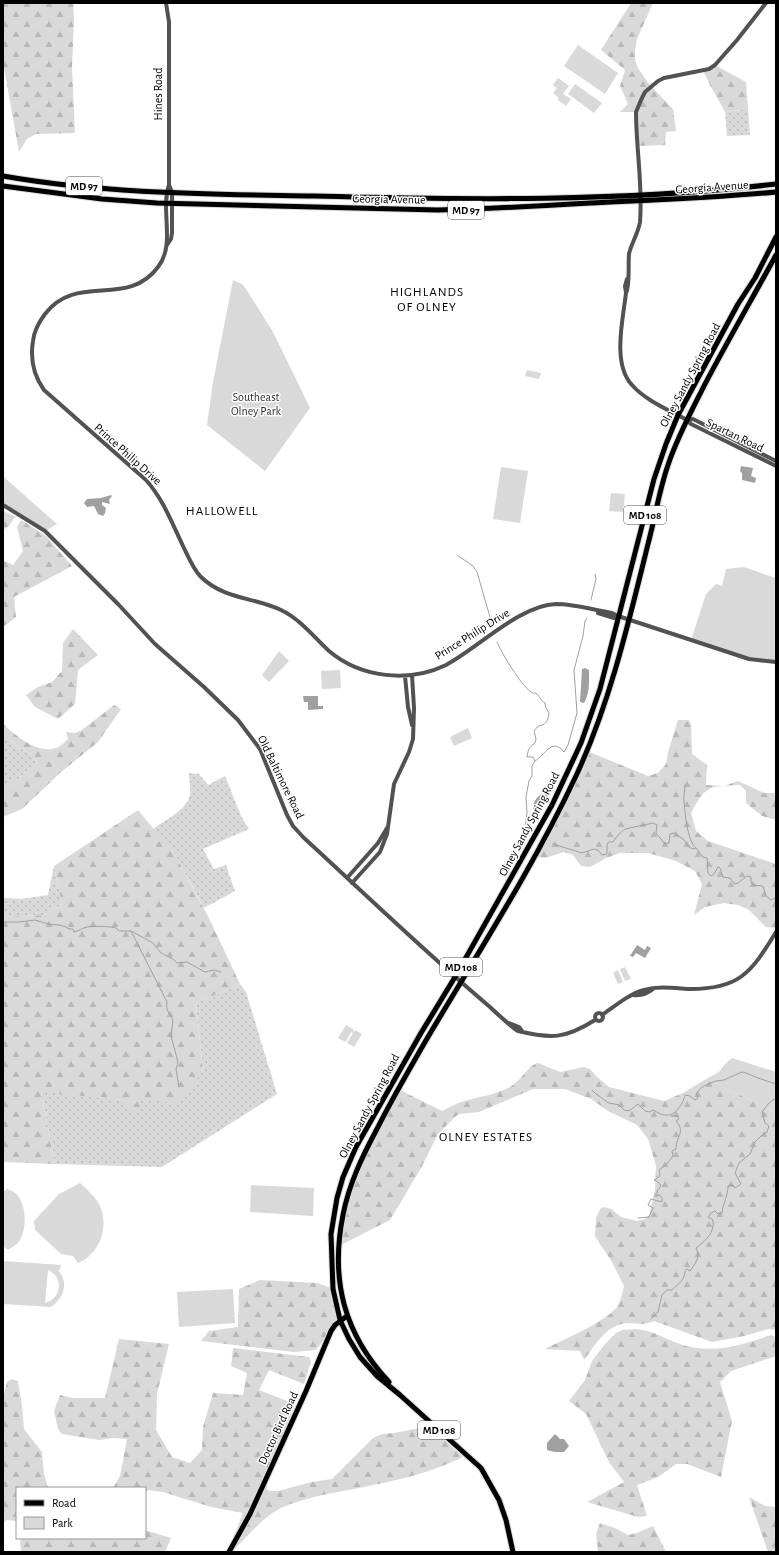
<svg xmlns="http://www.w3.org/2000/svg" width="779" height="1555" viewBox="0 0 779 1555" font-family="'Alegreya Sans',sans-serif">
<style>
.grass{fill:url(#grass-dots)}
.forest{fill:url(#forest-firs)}
.park{fill:#d9d9d9;fill-rule:evenodd}
.water{fill:#a0a0a0}
.lines{fill:none;stroke-linecap:round;stroke-linejoin:round}
.stream{stroke:#a0a0a0;stroke-width:1}
.major-casing{stroke:#dbdbdb;stroke-width:7}
.minor{stroke:#525252;stroke-width:4}
.major{stroke:#000;stroke-width:5}
.labels{text-anchor:middle;dominant-baseline:central;stroke-width:3;stroke-linejoin:round;paint-order:stroke}
.shield{fill:#fff;stroke:#4c4c4c;stroke-width:1}
.shield-label{font-size:11px;font-weight:bold;fill:#000}
.street-label{font-size:12px;fill:#000;stroke:#fff}
.park-label{font-size:12px;fill:#303030;stroke:#fff}
.neighbourhood-label{font-size:13px;letter-spacing:1px;fill:#000;stroke:#fff}
</style>
<defs>
<pattern id="grass-dots" width="8" height="8" patternUnits="userSpaceOnUse"><rect width="8" height="8" fill="#d9d9d9"/><path d="M2 2h.1M6 6h.1" fill="none" stroke="#b8b8b8" stroke-width="1.8" stroke-linecap="round"/></pattern>
<pattern id="forest-firs" width="22" height="20" patternUnits="userSpaceOnUse"><rect width="22" height="20" fill="#d9d9d9"/><path d="M5 1l3.5 6h-7zM16 11l3.5 6h-7z" fill="#b8b8b8"/></pattern>
</defs>
<rect width="100%" height="100%" fill="#fff"/>
<path class="grass" d="M 748,109 L 750,135 L 727,136 L 725,112 Z
M 3,732 L 19,748 L 29,753 L 37,763 L 3,791 Z
M 189,773 L 199,774 L 208,785 L 225,776 L 241,816 L 249,829 L 203,849 L 214,869 L 226,865 L 235,891 L 204,908 L 175,855 L 153,829 C 165,820 186,811 190,795 C 191,789 189,780 189,773 Z
M 54,866 L 62,904 L 45,915 L 3,917 L 3,898 L 21,899 L 48,895 Z
M 240,984 L 246,992 L 277,1094 L 162,1167 L 55,1164 L 41,1091 L 124,1100 L 138,1098 L 203,1070 L 196,1003 Z"/>
<path class="forest" d="M 3,3 L 73,3 L 74,18 L 72,68 L 75,133 L 36,134 L 27,139 L 19,152 L 3,62 Z
M 631,3 L 653,3 L 637,39 L 635,51 L 635,60 L 638,68 L 649,84 L 673,109 L 676,131 L 666,132 L 665,145 L 637,146 L 636,112 L 620,112 L 628,104 L 620,86 L 625,70 L 601,50 Z
M 715,65 L 746,82 L 748,109 L 725,112 C 718,98 709,85 703,70 Z
M 3,510 L 15,517 L 9,526 L 3,530 Z
M 21,520 L 46,536 L 72,566 L 14,597 L 16,617 L 3,627 L 3,560 L 13,565 L 23,551 L 17,527 Z
M 73,629 L 98,655 L 78,670 L 75,704 L 58,719 L 35,707 L 26,695 L 38,687 L 52,682 L 62,671 L 63,643 Z
M 114,705 L 121,709 L 98,742 L 60,773 L 22,809 L 3,817 L 3,791 L 37,763 L 29,753 L 19,748 L 3,732 L 3,724 C 17,736 36,754 56,748 C 60,747 65,742 68,739 L 66,732 L 75,733 L 82,730 Z
M 678,720 L 689,720 L 691,724 L 692,754 L 707,765 L 706,785 L 724,786 L 738,781 L 764,793 L 776,793 L 776,820 L 762,816 L 746,803 L 746,791 L 740,785 C 708,787 707,784 691,813 L 696,831 L 708,841 L 776,864 L 776,928 L 766,927 L 749,910 L 738,905 L 724,903 L 705,907 L 694,915 L 702,884 L 695,871 L 676,861 L 648,853 L 620,853 L 606,858 L 590,867 L 581,866 L 573,855 L 564,852 L 545,858 L 535,857 L 587,751 L 648,776 L 658,773 L 666,764 L 668,752 Z
M 138,810 L 175,855 L 209,918 L 240,984 L 196,1003 L 203,1071 L 177,1104 L 138,1098 L 141,1113 L 128,1113 L 124,1100 L 41,1092 L 55,1164 L 3,1162 L 3,917 L 45,915 L 62,904 L 54,866 Z
M 538,1063 L 560,1072 L 584,1067 L 590,1069 L 596,1076 L 609,1087 L 664,1101 L 683,1093 L 706,1079 L 776,1112 L 776,1330 L 768,1329 L 744,1336 L 712,1342 L 654,1321 C 644,1326 638,1323 627,1323 C 606,1325 595,1345 584,1360 L 580,1351 L 545,1349 C 563,1340 605,1322 617,1307 C 621,1302 622,1293 624,1286 L 612,1262 L 595,1236 L 596,1218 L 600,1209 L 604,1207 L 611,1209 L 621,1217 L 637,1221 L 645,1219 L 649,1215 L 655,1191 L 656,1166 L 648,1139 L 637,1125 L 608,1111 L 591,1099 L 565,1089 L 533,1089 L 479,1112 L 459,1114 L 455,1117 L 438,1134 L 421,1168 L 390,1220 L 339,1246 L 351,1185 L 398,1089 L 442,1111 C 450,1107 457,1103 465,1101 C 482,1096 494,1095 510,1087 C 521,1081 528,1065 538,1063 Z
M 260,1280 L 318,1283 L 333,1289 L 340,1320 L 316,1350 L 294,1352 L 201,1341 L 209,1331 L 238,1327 L 239,1289 Z
M 636,1329 C 652,1330 665,1339 680,1344 C 711,1355 742,1345 771,1335 L 776,1337 L 776,1356 L 731,1371 L 720,1382 L 732,1421 L 721,1477 L 687,1464 L 676,1464 L 658,1477 L 637,1485 L 647,1516 L 638,1517 L 587,1502 L 624,1482 L 609,1462 L 586,1414 L 569,1401 L 585,1380 L 592,1361 L 605,1344 L 616,1333 L 622,1330 Z
M 119,1339 L 169,1344 L 157,1394 L 156,1430 L 172,1457 L 190,1463 L 202,1450 L 203,1427 L 213,1393 L 243,1395 L 247,1373 L 231,1366 L 233,1348 L 309,1357 L 311,1362 L 304,1384 L 269,1370 L 259,1390 L 295,1404 L 272,1466 L 266,1478 L 267,1489 L 270,1491 L 278,1491 L 312,1482 L 332,1479 L 373,1438 L 382,1434 L 394,1433 L 430,1426 L 463,1457 C 434,1471 404,1479 373,1485 C 342,1492 310,1495 281,1508 C 261,1518 248,1537 231,1552 L 228,1552 L 243,1513 L 211,1507 L 163,1492 L 148,1490 L 145,1494 L 145,1488 L 113,1488 L 120,1476 L 127,1439 L 113,1438 L 99,1440 L 62,1434 L 58,1429 L 54,1411 L 60,1395 L 73,1398 L 105,1398 Z
M 12,1379 L 18,1381 L 22,1405 L 24,1429 L 42,1452 L 44,1474 L 48,1488 L 17,1488 L 17,1521 L 7,1520 L 3,1523 L 3,1399 L 7,1382 Z
M 749,1497 L 765,1506 L 776,1507 L 776,1552 L 768,1552 Z
M 600,1523 L 615,1528 L 628,1535 L 637,1533 L 653,1526 L 666,1552 L 598,1552 L 596,1534 Z
M 145,1530 L 171,1538 L 165,1552 L 21,1552 L 20,1538 L 145,1538 Z"/>
<path class="park" d="M 578,45 L 618,73 L 605,94 L 564,66 Z
M 558,78 L 569,86 L 563,94 L 571,99 L 566,106 L 558,100 L 559,98 L 553,93 L 557,88 L 553,85 Z
M 575,84 L 602,103 L 594,113 L 568,94 Z
M 233,280 L 242,284 L 246,289 L 273,332 L 310,408 L 265,471 L 207,425 L 213,382 Z
M 527,370 L 541,373 L 539,379 L 525,376 Z
M 501,467 L 528,471 L 520,523 L 493,519 Z
M 3,476 L 5,478 L 57,524 L 45,531 L 3,505 Z
M 611,493 L 625,494 L 623,512 L 609,511 Z
M 744,567 L 776,578 L 776,662 L 749,659 L 691,640 L 706,594 L 716,584 L 722,586 L 726,569 Z
M 279,651 L 289,661 L 269,682 L 262,675 Z
M 340,670 L 341,688 L 322,689 L 321,671 Z
M 468,728 L 472,738 L 454,746 L 450,737 Z
M 625,967 L 631,979 L 625,981 L 620,969 Z
M 618,970 L 623,982 L 618,984 L 613,973 Z
M 346,1025 L 353,1029 L 354,1032 L 355,1030 L 362,1034 L 354,1047 L 347,1043 L 353,1033 L 351,1032 L 346,1042 L 338,1038 Z
M 732,1058 L 776,1072 L 776,1112 L 706,1079 L 719,1072 L 725,1064 Z
M 80,1183 C 87,1190 95,1196 99,1204 C 110,1226 100,1254 78,1263 L 73,1256 L 61,1254 L 35,1230 L 34,1221 L 59,1194 Z
M 251,1185 L 314,1188 L 313,1216 L 250,1212 Z
M 7,1189 C 10,1190 13,1191 15,1193 C 27,1203 27,1228 20,1240 C 17,1245 12,1247 8,1250 L 3,1246 L 3,1192 Z
M 3,1261 L 61,1265 L 60,1270 L 58,1270 C 70,1283 63,1300 50,1307 L 3,1304 ZM 48,1270 C 64,1277 62,1298 45,1303 Z
M 233,1289 L 235,1323 L 179,1327 L 177,1292 Z"/>
<path class="water" d="M 741,466 L 753,468 L 751,476 L 756,478 L 755,483 L 742,480 L 742,473 L 740,471 Z
M 111,495 L 112,496 L 109,500 L 110,504 L 102,502 L 102,505 L 106,508 L 105,513 L 103,516 L 98,514 L 94,506 L 87,507 L 84,503 L 87,499 L 101,498 Z
M 585,668 L 589,670 C 589,681 590,693 584,703 L 580,702 L 582,669 Z
M 303,696 L 318,696 L 318,706 L 323,706 L 323,709 L 308,710 L 308,702 L 304,702 Z
M 546,793 L 548,796 L 538,818 L 533,820 C 533,808 532,796 546,793 Z
M 637,945 L 645,950 L 647,946 L 651,948 L 645,958 L 636,953 L 633,957 L 630,956 Z
M 555,1434 L 560,1439 L 564,1439 L 569,1446 L 564,1452 L 555,1452 L 547,1450 L 547,1443 Z"/>
<g class="lines">
<path class="stream" d="M 457,555 L 473,566 L 477,572 L 492,624
M 591,600 L 596,579 L 595,574
M 497,642 C 502,654 521,685 531,692 C 534,694 533,692 537,694 C 540,697 541,701 545,703 L 546,708 L 549,713 C 548,721 546,725 538,726 L 534,731 L 536,739 L 535,743 C 529,747 528,750 527,757 L 533,757 L 535,761 L 532,766 L 532,776 L 529,781 L 526,797 L 527,813 L 525,828 C 524,834 520,838 520,844
M 535,761 C 545,755 552,737 564,752 L 568,745 L 577,713 L 574,670 L 583,636 L 585,621 L 587,618
M 685,785 C 685,791 683,796 684,801 C 685,812 687,841 696,848
M 553,844 L 582,853 L 594,849 L 598,850 L 602,855 L 607,854 L 607,844 L 609,842 L 613,842 L 618,835 L 625,829 L 653,823 L 657,825 L 656,833 L 665,844 L 669,843 L 670,834 L 674,833 L 683,839 L 689,847 L 693,849 L 696,848 L 703,857 L 707,858 L 708,873 L 711,876 L 714,874 L 718,867 L 720,868 L 723,877 L 730,878 L 735,884 L 738,883 L 747,876 L 751,877 L 751,882 L 753,885 L 763,886 L 766,896 L 771,900 L 776,898
M 3,922 L 19,922 L 35,920 L 48,924 L 59,925 L 66,927 L 69,929 L 73,929 L 74,932 C 79,931 82,928 87,927 C 94,926 109,926 116,928 L 119,931 L 131,931 L 167,1002 C 165,1009 170,1014 173,1020 L 171,1036 L 178,1062 L 176,1069 L 179,1087
M 131,931 L 153,943 L 161,953 L 173,959 L 177,963 L 187,962 L 205,972 L 214,970 L 221,972
M 592,1090 L 596,1094 L 609,1103 L 619,1105 L 624,1110 L 629,1111 L 638,1104 L 645,1111 L 650,1112 L 653,1110 C 658,1112 660,1115 665,1115 C 675,1117 683,1104 685,1095 L 690,1096 L 695,1100 L 698,1098 L 696,1094 L 701,1088 L 708,1084 L 716,1081 L 724,1080 L 742,1072 L 746,1073 L 758,1078 L 776,1084
M 638,1218 L 649,1217 L 653,1208 L 648,1205 L 651,1199 L 662,1202 L 662,1198 L 660,1195 L 657,1196 L 657,1191 L 661,1186 L 658,1182 L 654,1180 L 659,1177 L 660,1175 L 659,1170 L 666,1165 L 673,1156 L 672,1151 L 676,1149 C 676,1136 686,1132 676,1121 L 679,1119 L 677,1116 L 671,1116
M 651,1319 L 658,1312 L 662,1295 L 667,1290 L 672,1290 C 678,1284 685,1280 685,1271 L 687,1269 L 690,1271 C 695,1264 701,1257 696,1248 C 705,1241 715,1233 713,1220 L 708,1217 L 711,1213 L 715,1211 L 718,1214 L 722,1213 C 723,1203 728,1196 728,1186 L 733,1185 L 735,1188 L 741,1184 L 735,1173 L 739,1163 L 750,1154 L 755,1142 L 762,1135 L 767,1132 L 769,1126 L 765,1123 L 762,1112 L 769,1103 L 776,1098"/>
<g class="major-casing">
<path id="major" d="M 3,176 C 105,194 210,194 313,196 C 467,200 623,202 776,184
M 3,186 L 102,199 L 157,203 L 438,210 C 489,209 540,206 590,203 C 652,200 714,198 776,192
M 389,1382 C 344,1334 330,1280 343,1215 C 349,1184 362,1157 377,1129 C 392,1099 409,1070 425,1042 C 477,954 533,868 576,776 C 610,703 629,621 648,544 C 655,518 659,491 668,465 C 677,438 691,412 704,386 C 727,342 752,299 776,255
M 229,1552 L 250,1514 L 306,1391 L 331,1331 L 335,1325 L 347,1316
M 513,1552 L 506,1520 L 499,1500 L 481,1468 L 400,1395 L 377,1376 L 360,1357 L 349,1339 L 340,1320 L 333,1289 L 331,1234 L 337,1198 L 343,1177 L 356,1147 L 421,1033 L 455,977 L 552,805 L 581,743 L 600,689 L 654,479 L 666,444 L 678,415 L 738,304 L 755,278 L 776,237"/>
</g>
<path class="minor" d="M 166,3 L 169,22 L 169,185 C 160,211 176,244 158,267 C 127,309 77,272 45,314 C 39,322 34,331 33,341 C 30,359 34,376 44,390 L 146,480 C 163,499 172,523 183,546 C 188,556 193,569 201,577 C 225,600 254,597 281,610 C 300,619 314,637 329,651 C 361,678 409,683 446,665 C 478,648 520,605 556,604 C 573,604 595,610 612,613 L 618,616 L 749,659 L 776,662
M 167,245 L 171,239 L 172,233 L 172,192 L 169,185
M 627,279 L 625,286 L 626,293 C 623,319 612,364 632,385 C 646,401 669,410 687,420 L 691,424 L 776,466
M 626,293 C 630,286 628,264 629,254 C 631,244 638,234 640,222 C 643,186 636,148 636,112 L 641,100 L 645,92 L 658,81 L 664,78 L 709,69 L 715,65 L 737,40 L 766,3
M 687,420 L 693,419 L 776,461
M 3,505 L 45,531 L 118,604 L 155,644 L 204,687 L 238,720 L 260,749 L 287,815 L 293,826 L 303,837 C 365,894 426,953 490,1007 C 494,1011 515,1030 518,1031 C 551,1039 565,1039 595,1020
M 598,613 L 614,618 L 618,616
M 405,676 L 408,707 L 412,725
M 347,878 L 378,843 L 387,828
M 352,883 L 380,852 L 387,834 L 394,784 L 409,752 L 413,739 L 414,708 L 412,675
M 633,995 C 641,996 647,994 653,989
M595 1017a4 4 0 1 1 8 0a4 4 0 1 1-8 0Z
M 602,1015 C 615,1006 629,994 644,990 C 658,986 673,988 687,989 C 739,990 751,973 776,932
M 509,1023 L 519,1027 L 522,1031"/>
<use href="#major" class="major"/>
</g>
<g class="labels">
<g class="shield">
<rect x="66" y="177" width="36" height="18" rx="3"/>
<rect x="448" y="201" width="36" height="18" rx="3"/>
<rect x="624" y="506" width="42" height="18" rx="3"/>
<rect x="440" y="958" width="42" height="18" rx="3"/>
<rect x="418" y="1421" width="42" height="18" rx="3"/>
</g>
<g class="shield-label">
<text x="84" y="186">MD 97</text>
<text x="466" y="210">MD 97</text>
<text x="645" y="515">MD 108</text>
<text x="461" y="967">MD 108</text>
<text x="439" y="1430">MD 108</text>
</g>
<g class="street-label">
<text transform="translate(158 94) rotate(-90)">Hines Road</text>
<text transform="translate(712 187) rotate(-4)">Georgia Avenue</text>
<text transform="translate(389 199) rotate(1)">Georgia Avenue</text>
<text transform="translate(690 375) rotate(-62)">Olney Sandy Spring Road</text>
<text transform="translate(735 435) rotate(26)">Spartan Road</text>
<text transform="translate(128 454) rotate(42)">Prince Philip Drive</text>
<text transform="translate(472 634) rotate(-32)">Prince Philip Drive</text>
<text transform="translate(281 777) rotate(64)">Old Baltimore Road</text>
<text transform="translate(529 824) rotate(-62)">Olney Sandy Spring Road</text>
<text transform="translate(369 1106) rotate(-62)">Olney Sandy Spring Road</text>
<text transform="translate(278 1428) rotate(-65)">Doctor Bird Road</text>
</g>
<g class="park-label">
<text x="256" y="397">Southeast<tspan x="256" dy="14">Olney Park</tspan></text>
</g>
<g class="neighbourhood-label">
<text x="427" y="292">HIGHLANDS<tspan x="427" dy="15">OF OLNEY</tspan></text>
<text x="222" y="511">HALLOWELL</text>
<text x="486" y="1137">OLNEY ESTATES</text>
</g>
</g>
<rect width="779" height="1555" fill="none" stroke="#000000" stroke-width="8"/>
<rect x="16" y="1487" width="130" height="52" fill="#ffffff" stroke="#999999"/>
<rect x="24" y="1500" width="20" height="6" fill="#000000" stroke="#999999"/>
<text x="52" y="1507" font-size="12" fill="#000000">Road</text>
<rect x="24" y="1517" width="20" height="12" fill="#d9d9d9" stroke="#999999"/>
<text x="52" y="1527" font-size="12" fill="#000000">Park</text>
</svg>
